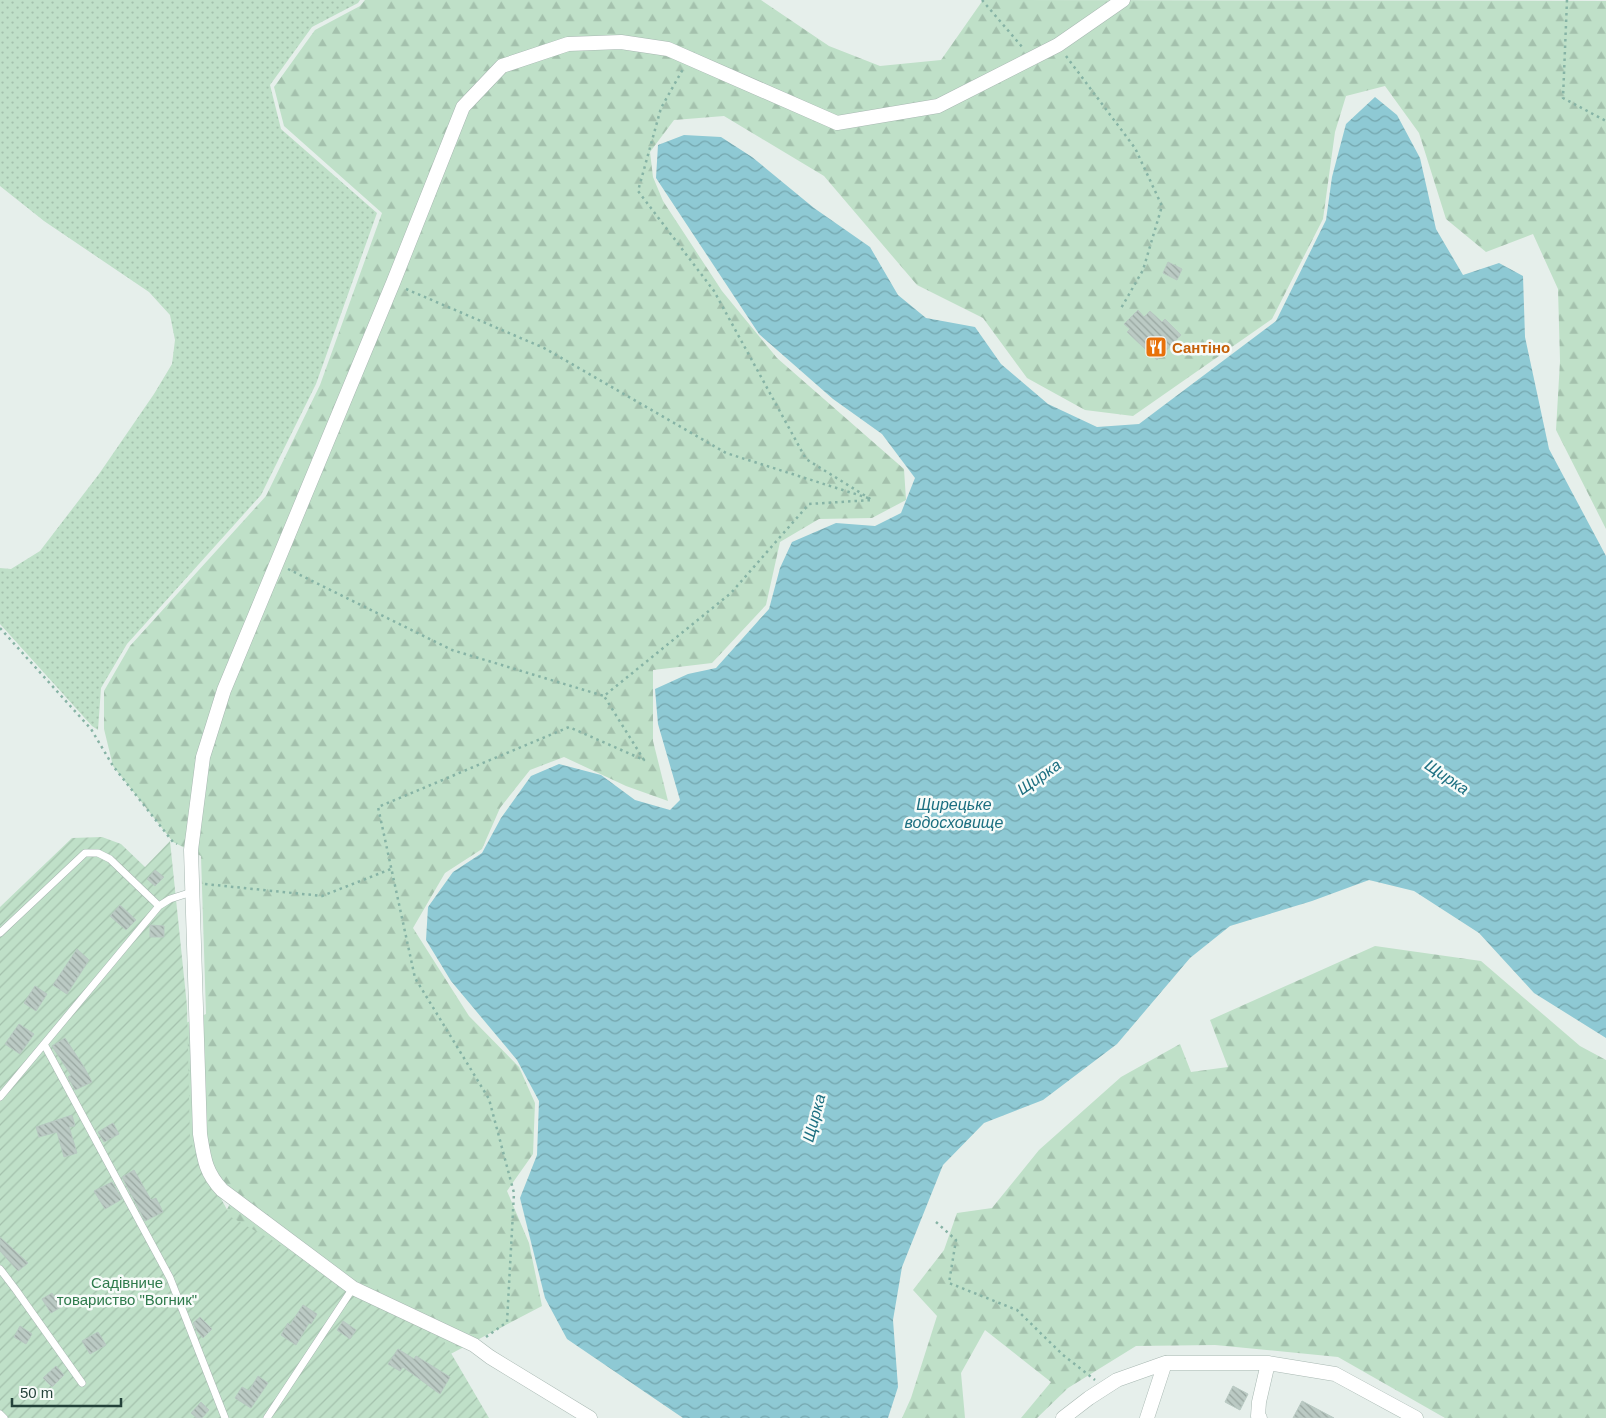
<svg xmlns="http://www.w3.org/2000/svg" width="1606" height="1418" viewBox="0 0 1606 1418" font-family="Helvetica,sans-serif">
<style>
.grass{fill:url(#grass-dots)}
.forest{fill:url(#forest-firs)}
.garden{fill:url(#garden-furrows)}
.water{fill:url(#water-waves)}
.building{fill:url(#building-back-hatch);stroke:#b8c9c2}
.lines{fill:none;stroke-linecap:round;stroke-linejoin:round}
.service-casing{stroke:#a8b8b2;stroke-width:8}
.minor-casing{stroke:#a8b8b2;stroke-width:15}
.path{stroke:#86b3a5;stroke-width:2.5;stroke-dasharray:2.5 4;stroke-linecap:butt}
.service{stroke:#fff;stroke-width:7}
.minor{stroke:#fff;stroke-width:14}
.labels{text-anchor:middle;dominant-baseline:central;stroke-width:5;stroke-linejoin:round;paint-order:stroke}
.food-label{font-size:15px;font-weight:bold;fill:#c56008;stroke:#f7fbf9;text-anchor:start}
.park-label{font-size:15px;fill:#2d7a4b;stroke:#f7fbf9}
.water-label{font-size:16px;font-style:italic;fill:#1c6f80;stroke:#f7fbf9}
</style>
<defs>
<pattern id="grass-dots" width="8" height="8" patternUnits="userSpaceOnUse" patternTransform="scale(1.25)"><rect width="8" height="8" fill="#bfe0c8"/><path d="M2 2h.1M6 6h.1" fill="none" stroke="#a4c1ad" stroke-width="1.8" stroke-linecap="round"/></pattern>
<pattern id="forest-firs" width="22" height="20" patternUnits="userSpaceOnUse" patternTransform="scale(1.25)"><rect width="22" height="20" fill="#bfe0c8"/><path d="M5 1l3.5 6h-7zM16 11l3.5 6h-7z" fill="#a4c1ad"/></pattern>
<pattern id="garden-furrows" width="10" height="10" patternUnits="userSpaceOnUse" patternTransform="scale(1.25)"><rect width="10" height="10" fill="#bfe0c8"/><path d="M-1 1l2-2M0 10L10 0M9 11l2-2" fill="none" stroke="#a4c1ad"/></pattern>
<pattern id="water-waves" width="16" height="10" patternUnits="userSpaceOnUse" patternTransform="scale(1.25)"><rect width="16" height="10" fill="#8ec9d4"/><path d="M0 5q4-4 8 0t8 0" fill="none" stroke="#74a5ad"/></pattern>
<pattern id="building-back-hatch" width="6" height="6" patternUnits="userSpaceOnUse" patternTransform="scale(1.25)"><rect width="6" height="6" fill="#bbcac4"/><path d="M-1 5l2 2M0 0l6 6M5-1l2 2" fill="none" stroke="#98a6a0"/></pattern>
</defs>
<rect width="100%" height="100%" fill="#e6efeb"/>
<path class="grass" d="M 0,0 L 360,0 L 358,3 L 312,27 L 270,85 L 281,129 L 377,213 L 316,384 L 261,495 L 127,644 L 101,688 L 98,730 L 92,726 L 0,624 L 0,568 L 11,569 L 40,551 L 99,474 L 154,394 L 172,364 L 175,340 L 170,315 L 149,292 L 44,221 L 0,186 Z"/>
<path class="forest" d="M 365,0 L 761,0 L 829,46 L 880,66 L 941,60 L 983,0 L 1606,1 L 1606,529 L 1556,430 L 1560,361 L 1558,289 L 1533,234 L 1486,252 L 1446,219 L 1419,133 L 1385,86 L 1346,96 L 1335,132 L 1323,219 L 1272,319 L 1133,416 L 1085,410 L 1027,378 L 983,318 L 917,285 L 824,176 L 724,116 L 674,120 L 650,152 L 653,177 L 663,201 L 722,291 L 777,358 L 904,469 L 906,500 L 872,518 L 819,519 L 780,542 L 766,605 L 712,663 L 653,670 L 653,741 L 668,801 L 626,786 L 564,757 L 530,770 L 500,808 L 482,849 L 445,873 L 413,928 L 469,1016 L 519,1067 L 535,1103 L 533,1154 L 507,1191 L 529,1243 L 542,1306 L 441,1359 L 220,1222 L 236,1193 L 183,1153 L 159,1035 L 206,1014 L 201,856 L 173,842 L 113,766 L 104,729 L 104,691 L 130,646 L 266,496 L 320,385 L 382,213 L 284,126 L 274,87 L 315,30 L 360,6 Z
M 1375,946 L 1481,961 L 1580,1046 L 1606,1060 L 1606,1418 L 1445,1418 L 1338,1357 L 1215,1345 L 1136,1346 L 1068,1388 L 1037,1418 L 1021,1418 L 1051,1382 L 985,1330 L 961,1373 L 965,1418 L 902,1418 L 911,1398 L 937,1316 L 913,1290 L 944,1250 L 957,1213 L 992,1208 L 1039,1150 L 1121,1077 L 1180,1044 L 1191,1072 L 1228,1067 L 1210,1020 Z"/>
<path class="garden" d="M 102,837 L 121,844 L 145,867 L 170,841 L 187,1006 L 190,1141 L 231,1217 L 441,1336 L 489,1418 L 0,1418 L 0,907 L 72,838 Z"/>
<path class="water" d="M 1375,97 L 1397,115 L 1420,158 L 1436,229 L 1463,275 L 1499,263 L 1523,276 L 1525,337 L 1549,449 L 1606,556 L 1606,1038 L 1534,993 L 1479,933 L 1414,891 L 1369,880 L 1312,901 L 1230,926 L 1190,958 L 1117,1044 L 1043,1100 L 984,1123 L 943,1165 L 902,1267 L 893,1320 L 898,1387 L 888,1418 L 683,1418 L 567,1339 L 545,1298 L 520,1198 L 537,1155 L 539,1101 L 517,1060 L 451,981 L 426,940 L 428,907 L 453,872 L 482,853 L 501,818 L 531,776 L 559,764 L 601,775 L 635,800 L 670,810 L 680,800 L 658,724 L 655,689 L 688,674 L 716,668 L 769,609 L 780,568 L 792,542 L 836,523 L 875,526 L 901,513 L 915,478 L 882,434 L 833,399 L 759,334 L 656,178 L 658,145 L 684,135 L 721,137 L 752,157 L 814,208 L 870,247 L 898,295 L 926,318 L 975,327 L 1001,364 L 1048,404 L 1097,427 L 1139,424 L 1276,321 L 1326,220 L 1332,177 L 1346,124 Z"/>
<path class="building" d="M 1168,262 L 1182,269 L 1177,280 L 1163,273 Z
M 1138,310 L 1144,317 L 1150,311 L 1162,322 L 1165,319 L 1181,335 L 1157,360 L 1127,332 L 1130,329 L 1124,324 Z
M 155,870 L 164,877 L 155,886 L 147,879 Z
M 120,905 L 136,920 L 126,930 L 110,916 Z
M 150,925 L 164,926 L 164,937 L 150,937 Z
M 77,949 L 89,960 L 67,994 L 53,985 Z
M 35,986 L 47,994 L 36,1011 L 24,1003 Z
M 19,1024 L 34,1034 L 20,1054 L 5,1044 Z
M 65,1038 L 84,1067 L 92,1082 L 75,1090 L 68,1077 L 71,1075 L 52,1046 Z
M 72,1115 L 75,1126 L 69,1127 L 77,1153 L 64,1157 L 57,1132 L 39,1137 L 36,1127 Z
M 113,1123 L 119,1134 L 104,1142 L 98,1132 Z
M 134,1170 L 151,1200 L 156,1198 L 163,1212 L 145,1221 L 122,1177 Z
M 112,1182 L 122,1199 L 105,1209 L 94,1191 Z
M 0,1237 L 28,1263 L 18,1271 L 0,1251 Z
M 52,1293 L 61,1307 L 51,1313 L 42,1299 Z
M 303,1305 L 317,1314 L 311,1324 L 309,1323 L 296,1345 L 281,1335 L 288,1323 L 290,1325 Z
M 200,1317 L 212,1329 L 203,1338 L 197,1331 L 193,1323 Z
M 343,1321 L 356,1330 L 350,1339 L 337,1330 Z
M 20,1326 L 32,1334 L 26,1344 L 14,1337 Z
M 98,1332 L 106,1345 L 90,1354 L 82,1341 Z
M 398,1349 L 414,1359 L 416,1356 L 450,1377 L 440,1394 L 403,1367 L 400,1371 L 388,1364 Z
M 56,1366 L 64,1375 L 52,1387 L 43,1378 Z
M 258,1376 L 268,1383 L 251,1408 L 235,1398 L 242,1387 L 249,1391 Z
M 1233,1386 L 1248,1394 L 1240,1410 L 1225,1402 Z
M 1302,1401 L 1334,1418 L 1293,1418 Z
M 201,1402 L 209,1410 L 202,1418 L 197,1418 L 191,1413 Z"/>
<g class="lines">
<g class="service-casing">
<path id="service" d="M 0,933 L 85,853 L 98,853 L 110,859 L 159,906
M 44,1044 L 170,1278 L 225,1418
M 0,1097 L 159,906 L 170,899 L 192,892
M 0,1269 L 16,1290 L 82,1383
M 0,1414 L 4,1418
M 267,1418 L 353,1288"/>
</g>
<g class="minor-casing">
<path id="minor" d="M 590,1418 L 490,1357 L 474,1345 L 353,1288 L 222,1190 C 205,1172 204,1158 200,1134 L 191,850 L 203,757 L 224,690 L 393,283 L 463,107 L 502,66 L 568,44 L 621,42 L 668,49 L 837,123 L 938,106 L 1058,45 L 1123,0
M 1063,1418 L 1089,1398 L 1117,1380 L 1165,1363 L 1268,1363 L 1335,1374 L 1416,1418
M 1147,1418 L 1165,1363
M 1260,1418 L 1258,1416 L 1259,1402 L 1268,1363"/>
</g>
<path class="path" d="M 982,0 L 1023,48
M 1567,0 L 1563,98 L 1606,121
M 1066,56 L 1135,148 L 1162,206 L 1143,270 L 1120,310
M 406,289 L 544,348 L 726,453 L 868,498
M 288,569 L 452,650 L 604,696
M 0,628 L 91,729 L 113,766 L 173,842 L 177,844
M 205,884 L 322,896 L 391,869
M 936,1222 L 956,1240 L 949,1283 L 1017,1310 L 1063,1355 L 1095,1380
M 486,1337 L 507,1322 L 514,1193 L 489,1099 L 415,978 L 378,807 L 569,727 L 644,760 L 604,696 L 731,593 L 809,504 L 872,500 L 806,459 L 714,291 L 638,191 L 661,108 L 683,69"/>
<use href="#service" class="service"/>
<use href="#minor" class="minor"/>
</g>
<defs>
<g id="restaurant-square" transform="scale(1.125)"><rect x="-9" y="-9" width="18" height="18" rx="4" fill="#e8710a" stroke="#f7fbf9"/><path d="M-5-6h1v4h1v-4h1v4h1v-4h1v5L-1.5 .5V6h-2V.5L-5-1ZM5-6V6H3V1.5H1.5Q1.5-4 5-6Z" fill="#fff"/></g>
</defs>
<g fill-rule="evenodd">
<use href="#restaurant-square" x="1156" y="347"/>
</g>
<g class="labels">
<g class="food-label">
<text x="1172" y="347">Сантіно</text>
</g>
<g class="park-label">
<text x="127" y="1282">Садівниче<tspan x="127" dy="17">товариство "Вогник"</tspan></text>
</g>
<g class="water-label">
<text transform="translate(1039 777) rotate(-35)">Щирка</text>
<text transform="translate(1447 777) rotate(34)">Щирка</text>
<text x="954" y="804">Щирецьке<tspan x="954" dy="18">водосховище</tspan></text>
<text transform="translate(814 1118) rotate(-75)">Щирка</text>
</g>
</g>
<path d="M12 1398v8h109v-8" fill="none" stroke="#24423a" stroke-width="2.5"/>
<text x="20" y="1398" font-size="15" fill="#24423a" stroke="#f7fbf9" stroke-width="4" paint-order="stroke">50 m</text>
</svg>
